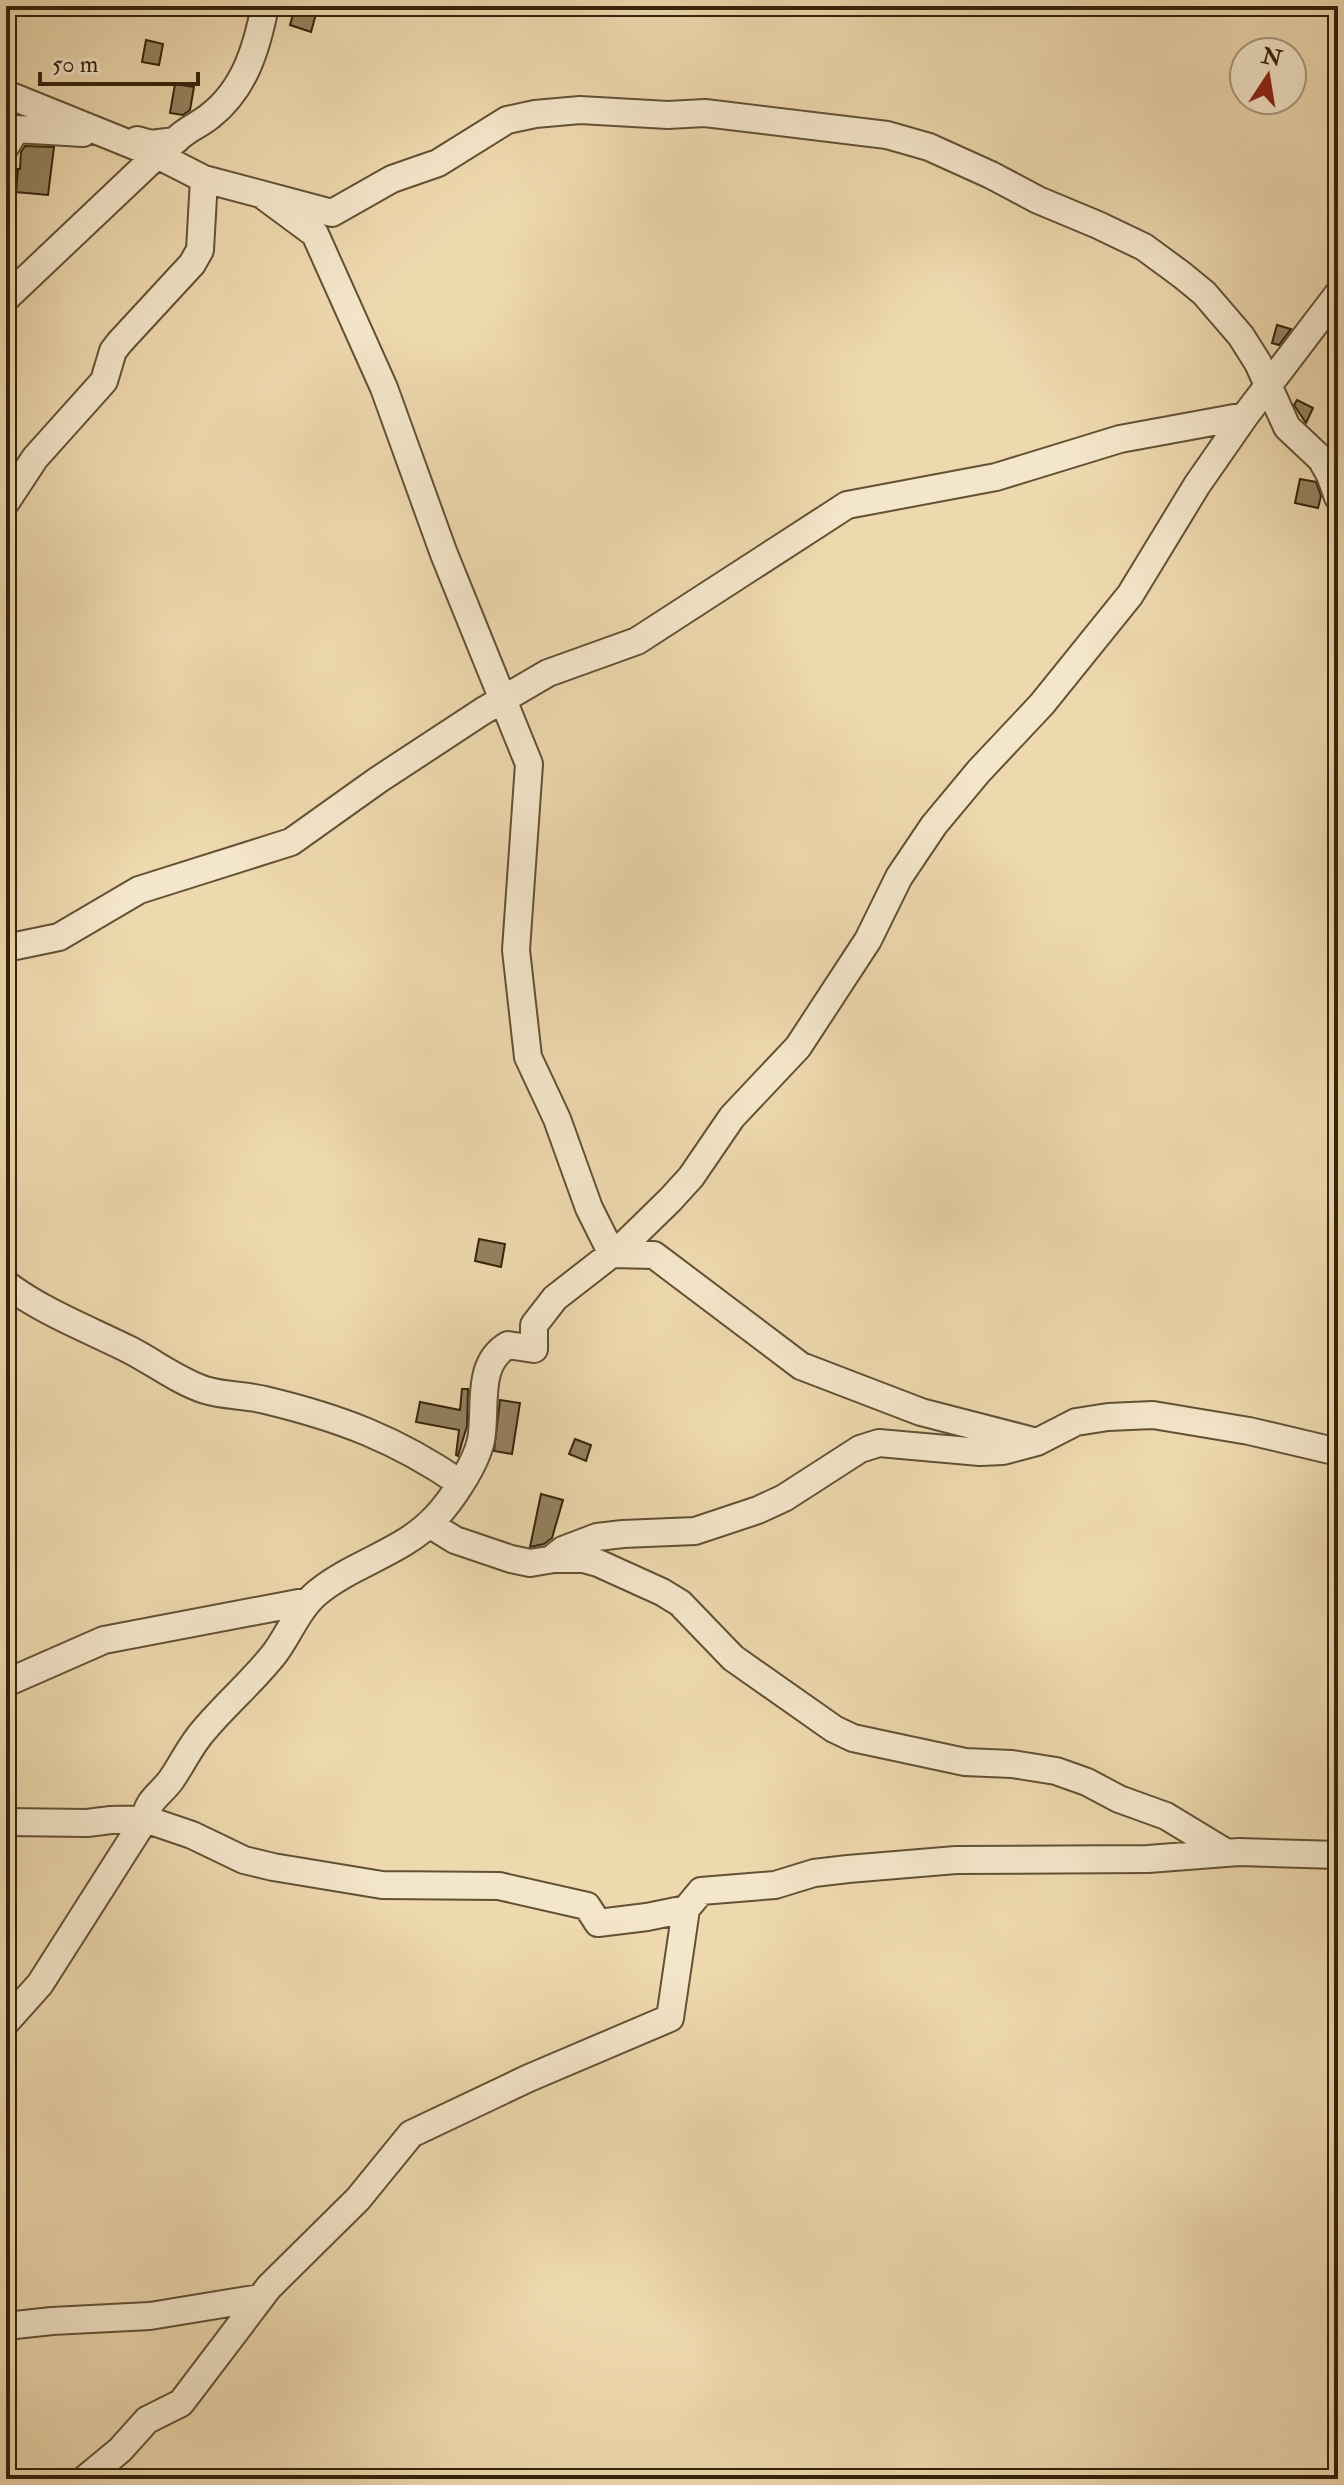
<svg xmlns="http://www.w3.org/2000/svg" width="1344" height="2485" viewBox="0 0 1344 2485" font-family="'IM FELL Double Pica',serif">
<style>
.building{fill:#958260;stroke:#34240b;stroke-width:2}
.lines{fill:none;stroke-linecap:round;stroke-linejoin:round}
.minor-casing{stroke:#625134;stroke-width:30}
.minor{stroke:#f4e6ca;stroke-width:26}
</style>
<rect width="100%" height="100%" fill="#eed8ae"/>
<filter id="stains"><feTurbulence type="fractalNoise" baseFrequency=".0025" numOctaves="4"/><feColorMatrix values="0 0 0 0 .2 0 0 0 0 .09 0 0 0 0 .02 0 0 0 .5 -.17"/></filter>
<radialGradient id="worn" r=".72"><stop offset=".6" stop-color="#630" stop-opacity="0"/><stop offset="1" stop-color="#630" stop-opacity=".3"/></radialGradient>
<path class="building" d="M 295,7 L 316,14 L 311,32 L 290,25 Z
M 146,40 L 163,44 L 159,65 L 142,62 Z
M 175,84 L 194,87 L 190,110 L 183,115 L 170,113 Z
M 25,146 L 54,147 L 48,195 L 16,192 L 18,169 L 20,169 L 21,152 Z
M 1277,325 L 1291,329 L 1279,345 L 1272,343 Z
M 1297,400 L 1313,408 L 1306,423 L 1294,405 Z
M 1300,479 L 1316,482 L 1321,496 L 1318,508 L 1295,503 Z
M 479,1239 L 505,1244 L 501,1267 L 475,1261 Z
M 462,1389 L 468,1389 L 467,1426 L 458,1456 L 456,1455 L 459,1430 L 416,1422 L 420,1402 L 460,1410 Z
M 500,1400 L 520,1403 L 512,1454 L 494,1451 Z
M 575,1439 L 591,1445 L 586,1461 L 569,1454 Z
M 541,1494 L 563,1500 L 552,1538 L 544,1544 L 530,1547 Z"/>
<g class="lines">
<g class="minor-casing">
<path id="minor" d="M 6,94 L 157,155 L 204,179 L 332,213 L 392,179 L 438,163 L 507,120 L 535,114 L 580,110 L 668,115 L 705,113 L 887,135 L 929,147 L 991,175 L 1038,200 L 1098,225 L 1144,247 L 1182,275 L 1204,293 L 1241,336 L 1258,363 L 1287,427 L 1321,459 L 1330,475 L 1338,497
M 137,140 L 151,144 L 175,141 C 186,129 198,126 210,116 C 245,89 257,47 265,6
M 6,146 L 16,129 L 83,133
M 265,197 L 315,234 L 384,388 L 444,554 L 529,764 L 516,950 L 528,1057 L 557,1119 L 589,1208 L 612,1254 L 654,1255 L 801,1366 L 921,1412 L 1037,1442
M 6,298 L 157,155
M 6,502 L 35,458 L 104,381 L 113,351 L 120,342 L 192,264 L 200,250 L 204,179
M 6,948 L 59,937 L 139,890 L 291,842 L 378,780 L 483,711 L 548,673 L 637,641 L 847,505 L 996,477 L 1120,439 L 1245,416
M 6,1284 C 43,1312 88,1329 130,1350 C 155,1363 178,1381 205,1390 C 224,1396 246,1395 265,1400 C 340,1418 396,1439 460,1483
M 429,1524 L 455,1540 L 511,1559 L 530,1563 L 554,1559 L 583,1559 L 598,1563 L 662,1592 L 680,1603 L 733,1658 L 834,1729 L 853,1738 L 965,1762 L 1012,1764 L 1056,1771 L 1087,1782 L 1119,1799 L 1166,1816 L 1227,1853
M 553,1558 L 563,1550 L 597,1537 L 623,1534 L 695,1531 L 758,1510 L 784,1498 L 860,1449 L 879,1443 L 980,1452 L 1003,1451 L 1037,1442 L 1076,1422 L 1108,1417 L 1153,1415 L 1249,1431 L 1338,1452
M 6,1683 L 104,1640 L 309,1601
M 6,1822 L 87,1823 L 111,1820 L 145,1819 L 192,1835 L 244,1860 L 273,1867 L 382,1885 L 499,1886 L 587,1906 L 598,1923 L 647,1917 L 686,1909 L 701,1891 L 775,1885 L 814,1873 L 848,1869 L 956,1860 L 1148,1859 L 1239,1852 L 1338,1855
M 6,2022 L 40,1984 L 145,1819 C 148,1799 160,1795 171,1780 C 183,1763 191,1744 205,1729 C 227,1703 254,1680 275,1653 C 289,1634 299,1608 317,1593 C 353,1563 402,1553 435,1518 C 452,1500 476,1464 481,1440 C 487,1408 475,1364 508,1345 L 534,1349 L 534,1325 L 555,1298 L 627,1242 L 670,1200 L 691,1177 L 732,1117 L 798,1047 L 868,940 L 899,877 L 934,825 L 979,771 L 1042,704 L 1130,595 L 1197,485 L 1245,416 L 1338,294
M 6,2326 L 52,2321 L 150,2316 L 260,2298
M 85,2479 L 120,2450 L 147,2420 L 181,2403 L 269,2287 L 358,2199 L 411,2134 L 529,2078 L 670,2018 L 686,1909"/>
</g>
<use href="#minor" class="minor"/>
</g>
<rect width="1344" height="2485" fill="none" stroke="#eed8ae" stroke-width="32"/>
<rect x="8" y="8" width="1328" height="2469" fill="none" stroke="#34240b" stroke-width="4"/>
<rect x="16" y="16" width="1312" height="2453" fill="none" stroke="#34240b" stroke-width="2"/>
<g transform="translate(1268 76) rotate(12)"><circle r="38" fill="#f4e6ca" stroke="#a7987e" stroke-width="2"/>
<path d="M0-6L14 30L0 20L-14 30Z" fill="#8f2418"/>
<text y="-12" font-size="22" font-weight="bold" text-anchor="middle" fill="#34240b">N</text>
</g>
<path d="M40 72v12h158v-12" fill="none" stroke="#34240b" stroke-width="4"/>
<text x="52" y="72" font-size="24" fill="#34240b" stroke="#f4e6ca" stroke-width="6" paint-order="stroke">50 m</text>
<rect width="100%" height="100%" filter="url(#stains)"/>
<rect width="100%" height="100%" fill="url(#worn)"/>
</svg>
